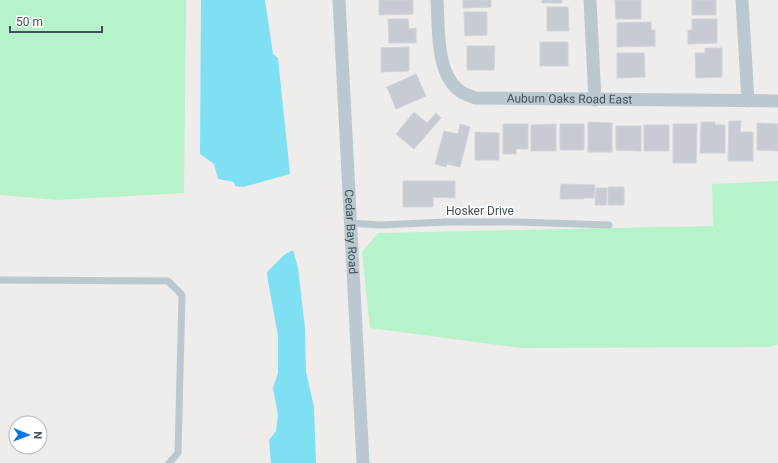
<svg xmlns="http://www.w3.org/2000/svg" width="778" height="463" viewBox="0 0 778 463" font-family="Roboto,sans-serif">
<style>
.green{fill:#b6f2ca}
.water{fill:#7fdff3}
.building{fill:#c8ccd2;stroke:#d0d3d9}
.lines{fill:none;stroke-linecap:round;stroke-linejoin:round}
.service{stroke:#bbc8d0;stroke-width:7}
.minor{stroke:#bbc8d0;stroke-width:13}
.labels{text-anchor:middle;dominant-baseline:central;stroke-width:3;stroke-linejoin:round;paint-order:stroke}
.street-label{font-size:12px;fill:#43515b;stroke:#fff}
</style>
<rect width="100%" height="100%" fill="#efecec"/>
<path class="green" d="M 0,0 L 186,0 L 184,193 L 57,200 L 0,195 Z
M 778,181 L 778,344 L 770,347 L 521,348 L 370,328 L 362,252 L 378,233 L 713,226 L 712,184 Z"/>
<path class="water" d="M 201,0 L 265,0 L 273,54 L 278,58 L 290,174 L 243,187 L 235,186 L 234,182 L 218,179 L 214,164 L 200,154 Z
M 293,250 L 298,268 L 305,328 L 306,372 L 314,407 L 316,463 L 271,463 L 269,440 L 276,431 L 278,415 L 273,388 L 278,373 L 278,336 L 268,281 L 267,272 L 284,255 Z"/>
<path class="building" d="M 379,0 L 413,0 L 413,14 L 379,15 Z
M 463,0 L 491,0 L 491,7 L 463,8 Z
M 542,0 L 562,0 L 562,3 L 542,3 Z
M 615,0 L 641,0 L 641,19 L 616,19 Z
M 692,0 L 716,0 L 716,15 L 692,15 Z
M 547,7 L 568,7 L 569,31 L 547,31 Z
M 464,12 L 487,12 L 487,35 L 465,36 Z
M 388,19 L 408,19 L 409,29 L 416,28 L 416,43 L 389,43 Z
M 692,19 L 717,19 L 717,43 L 688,44 L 688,30 L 692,30 Z
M 651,22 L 651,30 L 655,30 L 655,46 L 617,47 L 617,23 Z
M 540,42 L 568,42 L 568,66 L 540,66 Z
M 467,46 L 495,46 L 494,70 L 467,70 Z
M 409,47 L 409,71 L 381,72 L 381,48 Z
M 705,48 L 722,48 L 722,77 L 696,78 L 695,53 L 705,53 Z
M 617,53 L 644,53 L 645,77 L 617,78 Z
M 416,74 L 426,96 L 396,109 L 387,87 Z
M 414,112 L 427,123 L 436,113 L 441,118 L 414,149 L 396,134 Z
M 729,121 L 741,121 L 740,132 L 753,132 L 753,161 L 728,161 Z
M 588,122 L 612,123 L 612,152 L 588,152 Z
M 701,122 L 715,122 L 715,125 L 725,125 L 725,153 L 700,153 Z
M 757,123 L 778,124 L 778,151 L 757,150 Z
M 460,124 L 470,127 L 460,167 L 447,164 L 446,167 L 435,164 L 444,131 L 458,134 Z
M 503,124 L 528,124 L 528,149 L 516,149 L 516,154 L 503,154 Z
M 556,124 L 556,151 L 531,151 L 531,125 Z
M 560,124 L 584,124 L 584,150 L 560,150 Z
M 673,124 L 697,124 L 696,163 L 673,163 Z
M 644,125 L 669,125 L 669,151 L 644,151 Z
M 616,126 L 641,126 L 641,151 L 616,150 Z
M 475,132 L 499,133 L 499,160 L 475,160 Z
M 403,181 L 455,181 L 455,198 L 433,197 L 433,207 L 403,207 Z
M 561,184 L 595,185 L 594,198 L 584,198 L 584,199 L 560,199 Z
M 608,187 L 624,187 L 624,205 L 608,205 Z
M 596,188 L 607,188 L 606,205 L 595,205 Z"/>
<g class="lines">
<path class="service" d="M 350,223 L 380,225 L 446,222 L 516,222 L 609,225
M 0,280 L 168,281 L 182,295 L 178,453 L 169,463"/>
<g class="minor">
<path id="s1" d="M 339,0 L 363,463"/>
<path id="s2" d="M 437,0 C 439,28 435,77 463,93 C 467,95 471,96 475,98 L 778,101"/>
<path d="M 590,0 L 595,100"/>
<path d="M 742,0 L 748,101"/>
</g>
</g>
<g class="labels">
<g class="street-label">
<text stroke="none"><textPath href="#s2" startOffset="208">Auburn Oaks Road East</textPath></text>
<text x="480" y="211">Hosker Drive</text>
<text stroke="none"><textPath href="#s1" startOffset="232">Cedar Bay Road</textPath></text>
</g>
</g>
<g transform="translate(28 435) rotate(91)"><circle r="19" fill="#ffffff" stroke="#b4b9bd"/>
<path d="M0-3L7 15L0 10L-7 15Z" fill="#0a76eb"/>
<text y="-6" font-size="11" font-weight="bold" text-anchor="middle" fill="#43515b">N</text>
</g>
<path d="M10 26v6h92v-6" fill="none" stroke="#43515b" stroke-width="2"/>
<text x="16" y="26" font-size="12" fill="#43515b" stroke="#ffffff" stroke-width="3" paint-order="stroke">50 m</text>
</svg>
